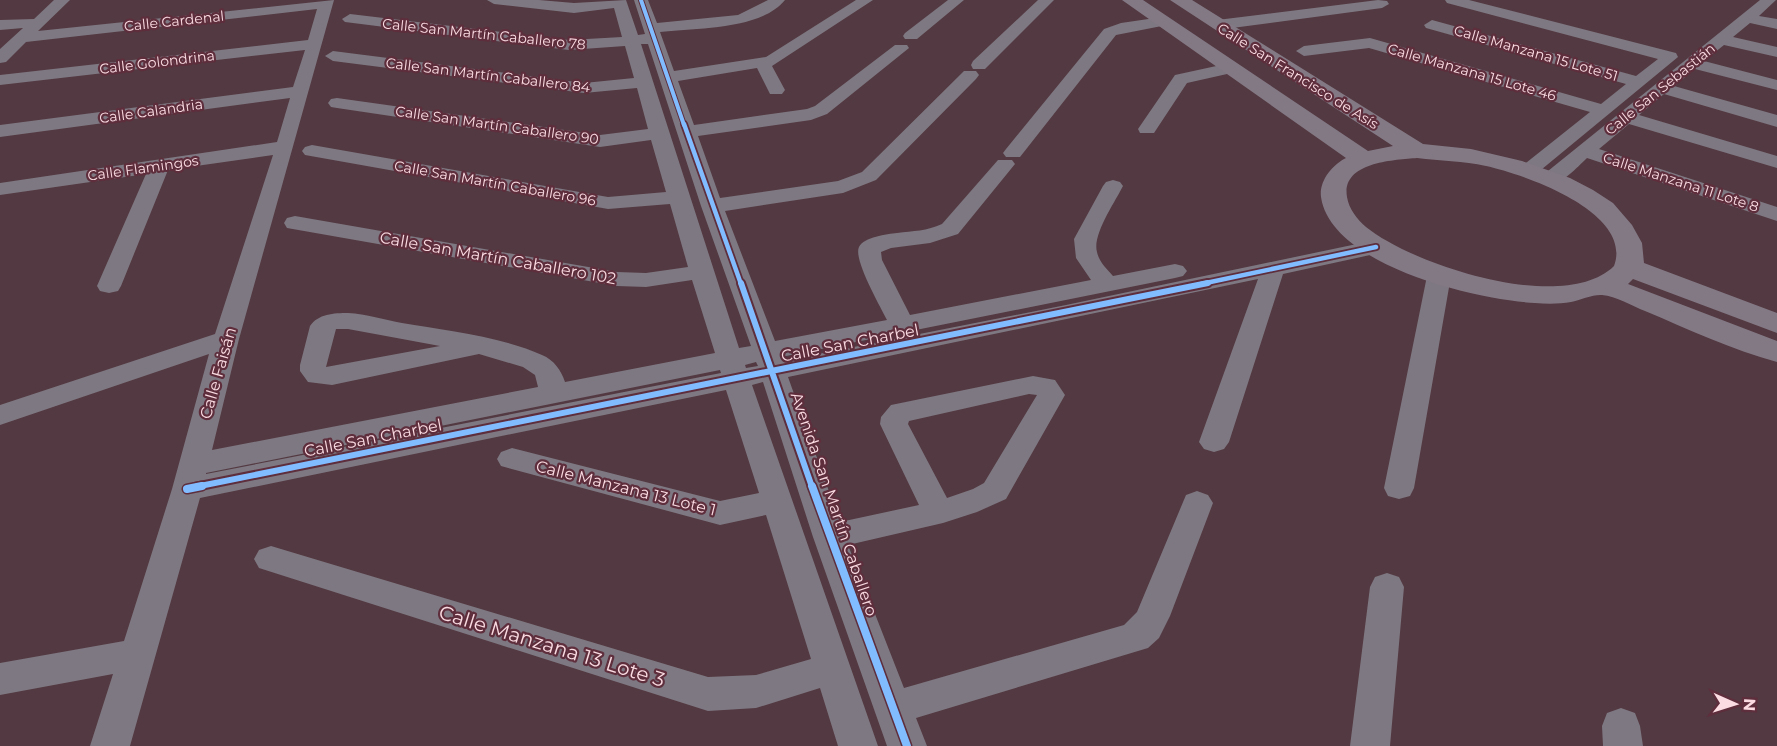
<svg xmlns="http://www.w3.org/2000/svg" width="1777" height="746" viewBox="0 0 1777 746" font-family="Montserrat,sans-serif">
<style>
.lines{fill:none;stroke-linecap:round;stroke-linejoin:round}
.street{fill:#7e7882;fill-rule:evenodd}
.secondary{fill:#837985;fill-rule:evenodd}
.cycleway-far3-casing{stroke:#5e2e3d;stroke-width:6}
.cycleway-far2-casing{stroke:#5e2e3d;stroke-width:8}
.cycleway-far1-casing{stroke:#5e2e3d;stroke-width:10}
.cycleway-casing{stroke:#5e2e3d;stroke-width:11}
.cycleway-far3{stroke:#80bcff;stroke-width:4}
.cycleway-far2{stroke:#80bcff;stroke-width:4.5}
.cycleway-far1{stroke:#80bcff;stroke-width:6}
.cycleway{stroke:#80bcff;stroke-width:8}
.labels{text-anchor:middle;dominant-baseline:central;stroke-width:4.5;stroke-linejoin:round;paint-order:stroke}
.far-street-label{font-size:14px;fill:#fbdce3;stroke:#5e2e3d}
.street-label{font-size:16px;fill:#fbdce3;stroke:#5e2e3d}
.near-street-label{font-size:20px;fill:#fbdce3;stroke:#5e2e3d}
</style>
<rect width="100%" height="100%" fill="#533941"/>
<g class="lines">
<path class="street" d="M 54,0 L 70,0 L 38,31 L 334,0 L 239,339 L 212,450 L 538,387 L 535,375 L 523,367 L 479,354 L 332,385 L 308,382 L 300,371 L 300,365 L 310,326 C 318,314 334,313 348,313 C 366,314 385,320 402,323 C 444,330 503,337 542,355 C 554,360 561,370 565,382 L 715,353 L 692,280 L 646,287 L 617,286 L 287,228 L 284,223 L 287,218 L 295,216 L 617,272 L 646,273 L 688,267 L 670,204 L 608,209 L 305,155 L 302,151 L 305,147 L 312,145 L 608,197 L 666,192 L 651,140 L 600,147 L 337,108 L 331,107 L 328,103 L 331,99 L 337,98 L 600,135 L 648,129 L 637,88 L 584,93 L 333,61 L 325,56 L 333,51 L 584,83 L 634,78 L 625,46 L 569,50 L 345,22 L 342,19 L 350,14 L 569,40 L 622,37 L 614,8 L 574,13 L 494,4 L 487,0 L 539,0 L 574,3 L 626,0 L 638,35 L 645,34 L 634,0 L 648,0 L 657,23 L 738,15 L 768,0 L 785,0 C 761,30 696,28 660,32 L 674,71 L 766,57 L 856,0 L 873,0 L 772,66 L 785,90 L 782,94 L 770,94 L 757,68 L 678,81 L 694,125 L 807,109 L 815,106 L 895,45 L 907,45 L 909,48 L 827,114 L 811,120 L 698,136 L 720,198 L 838,181 L 862,172 L 964,71 L 976,71 L 979,75 L 976,79 L 876,180 L 843,193 L 725,211 L 775,341 L 887,320 C 880,306 853,259 859,247 C 864,237 887,234 897,233 C 913,231 927,231 942,224 L 998,160 L 1012,160 L 1015,164 L 958,234 L 930,243 L 891,248 L 881,252 L 882,260 L 910,315 L 1091,280 L 1076,258 L 1074,239 L 1103,186 L 1106,182 L 1113,180 L 1120,182 L 1123,186 C 1115,202 1092,235 1097,252 C 1099,262 1107,269 1113,276 L 1175,264 L 1183,266 L 1187,271 L 1183,276 L 1175,278 L 781,357 L 783,361 L 1066,305 L 1376,240 L 1384,242 L 1387,247 L 1384,252 L 1283,274 L 1229,442 L 1224,449 L 1214,452 L 1204,449 L 1199,442 L 1258,279 L 788,377 L 840,522 L 919,505 L 880,424 L 881,417 L 891,405 L 1033,376 L 1055,380 L 1065,395 L 1006,499 L 977,512 L 943,523 L 848,545 L 904,688 L 1124,625 L 1137,612 L 1186,495 L 1197,491 L 1208,495 L 1213,503 L 1170,616 L 1159,638 L 1148,648 L 916,718 L 927,746 L 887,746 L 813,537 L 763,382 L 752,385 L 878,746 L 838,746 L 820,688 L 756,708 L 708,711 L 259,568 L 254,559 L 259,550 L 271,546 L 708,677 L 756,675 L 811,659 L 766,515 L 720,525 L 501,466 L 497,459 L 501,452 L 512,448 L 720,501 L 759,493 L 726,390 L 200,498 L 130,746 L 90,746 L 113,674 L 0,695 L 0,663 L 124,641 L 172,489 L 209,354 L 0,425 L 0,405 L 215,334 L 273,155 L 168,170 L 121,286 L 118,291 L 109,293 L 100,291 L 97,286 L 146,174 L 0,195 L 0,183 L 277,142 L 290,98 L 0,137 L 0,125 L 293,87 L 305,50 L 0,85 L 0,75 L 308,40 L 317,9 L 26,42 L 6,62 L 0,63 L 0,49 L 23,28 L 0,30 L 0,20 L 34,19 ZM 641,44 L 648,44 L 701,206 L 751,346 L 739,348 ZM 336,329 L 348,329 L 440,346 L 326,367 ZM 756,362 L 758,366 L 746,368 L 745,365 ZM 720,370 L 721,373 L 206,474 L 206,473 ZM 1029,394 L 1037,395 L 984,483 L 973,489 L 947,498 L 908,424 L 909,421 Z
M 948,0 L 964,0 L 917,39 L 905,39 L 903,36 L 905,33 Z
M 1038,0 L 1054,0 L 985,69 L 973,69 L 971,65 L 973,61 Z
M 1378,0 L 1387,1 L 1389,4 L 1382,8 L 1217,30 L 1209,25 L 1217,20 Z
M 1445,0 L 1469,0 L 1676,53 L 1678,57 L 1536,174 L 1522,174 L 1519,170 L 1522,166 L 1590,112 L 1369,48 L 1304,56 L 1296,51 L 1304,46 L 1370,38 L 1601,104 L 1626,84 L 1426,28 L 1424,25 L 1432,20 L 1636,76 L 1658,59 L 1447,3 Z
M 1760,0 L 1776,0 L 1759,16 L 1777,19 L 1777,29 L 1750,23 L 1733,37 L 1777,47 L 1777,57 L 1724,45 L 1704,61 L 1777,80 L 1777,90 L 1695,69 L 1674,86 L 1777,115 L 1777,127 L 1664,94 L 1639,115 L 1777,156 L 1777,168 L 1629,124 L 1599,149 L 1777,207 L 1777,221 L 1587,158 C 1575,169 1560,188 1543,183 L 1540,179 L 1543,175 Z
M 1162,17 L 1167,19 L 1170,22 L 1167,25 L 1116,35 L 1020,157 L 1006,157 L 1003,153 L 1006,149 L 1104,29 L 1121,23 Z
M 1230,63 L 1236,64 L 1238,68 L 1236,72 L 1187,83 L 1154,133 L 1140,133 L 1138,129 L 1175,75 Z
M 1439,269 L 1447,271 L 1451,276 L 1414,488 L 1410,496 L 1399,499 L 1388,496 L 1384,488 L 1427,276 L 1431,271 Z
M 1387,573 L 1399,577 L 1404,587 L 1390,746 L 1350,746 L 1370,587 L 1375,577 Z
M 1621,708 L 1635,713 L 1640,726 L 1643,746 L 1603,746 L 1602,726 L 1607,713 Z"/>
<path class="secondary" d="M 1122,0 L 1143,0 L 1368,151 L 1393,146 L 1170,0 L 1192,0 L 1423,144 L 1471,149 L 1522,161 L 1570,178 L 1593,190 L 1613,203 L 1632,225 L 1642,243 L 1644,263 L 1777,313 L 1777,333 L 1633,279 L 1628,284 L 1777,341 L 1777,362 C 1732,350 1688,329 1645,311 C 1632,306 1616,296 1602,295 C 1594,294 1580,300 1571,302 C 1560,304 1547,304 1535,303 C 1478,300 1331,266 1321,197 C 1319,181 1332,165 1346,158 ZM 1417,158 C 1440,161 1463,161 1486,166 C 1523,174 1634,212 1614,266 C 1564,315 1413,265 1366,227 C 1357,219 1349,209 1347,197 C 1341,162 1394,160 1417,158 Z"/>
<g class="cycleway-far3-casing">
<path id="cycleway-far3" d="M 641,0 L 684,125"/>
</g>
<g class="cycleway-far2-casing">
<path id="cycleway-far2" d="M 684,124 L 741,284
M 1201,284 L 1376,247"/>
</g>
<g class="cycleway-far1-casing">
<path id="cycleway-far1" d="M 741,283 L 812,487
M 195,487 L 1208,283"/>
</g>
<g class="cycleway-casing">
<path id="cycleway" d="M 812,486 L 907,746
M 187,489 L 202,486"/>
</g>
<use href="#cycleway-far3" class="cycleway-far3"/>
<use href="#cycleway-far2" class="cycleway-far2"/>
<use href="#cycleway-far1" class="cycleway-far1"/>
<use href="#cycleway" class="cycleway"/>
</g>
<g class="labels">
<g class="far-street-label">
<text transform="translate(174 21) rotate(-6)">Calle Cardenal</text>
<text transform="translate(484 34) rotate(6)">Calle San Martín Caballero 78</text>
<text transform="translate(1536 53) rotate(16)">Calle Manzana 15 Lote 51</text>
<text transform="translate(157 62) rotate(-7)">Calle Golondrina</text>
<text transform="translate(1472 72) rotate(16)">Calle Manzana 15 Lote 46</text>
<text transform="translate(488 75) rotate(7)">Calle San Martín Caballero 84</text>
<text transform="translate(1298 76) rotate(32)">Calle San Francisco de Asís</text>
<text transform="translate(1660 89) rotate(-39)">Calle San Sebastián</text>
<text transform="translate(151 111) rotate(-8)">Calle Calandria</text>
<text transform="translate(497 125) rotate(8)">Calle San Martín Caballero 90</text>
<text transform="translate(143 168) rotate(-8)">Calle Flamingos</text>
<text transform="translate(1681 182) rotate(18)">Calle Manzana 11 Lote 8</text>
<text transform="translate(495 183) rotate(10)">Calle San Martín Caballero 96</text>
</g>
<g class="street-label">
<text transform="translate(498 258) rotate(10)">Calle San Martín Caballero 102</text>
<text transform="translate(850 343) rotate(-11)">Calle San Charbel</text>
<text transform="translate(218 373) rotate(-74)">Calle Faisán</text>
<text transform="translate(373 438) rotate(-11)">Calle San Charbel</text>
<text transform="translate(626 488) rotate(14)">Calle Manzana 13 Lote 1</text>
<text transform="translate(834 504) rotate(71)">Avenida San Martín Caballero</text>
</g>
<g class="near-street-label">
<text transform="translate(552 646) rotate(17)">Calle Manzana 13 Lote 3</text>
</g>
</g>
<g transform="translate(1735 704) rotate(93)" stroke="#5e2e3d" stroke-width="4.5" paint-order="stroke">
<path d="M0-4.5L10 22L0 15L-10 22Z" fill="#fbdce3"/>
<text y="-9" font-size="16" font-weight="bold" text-anchor="middle" fill="#fbdce3">N</text>
</g>
</svg>
